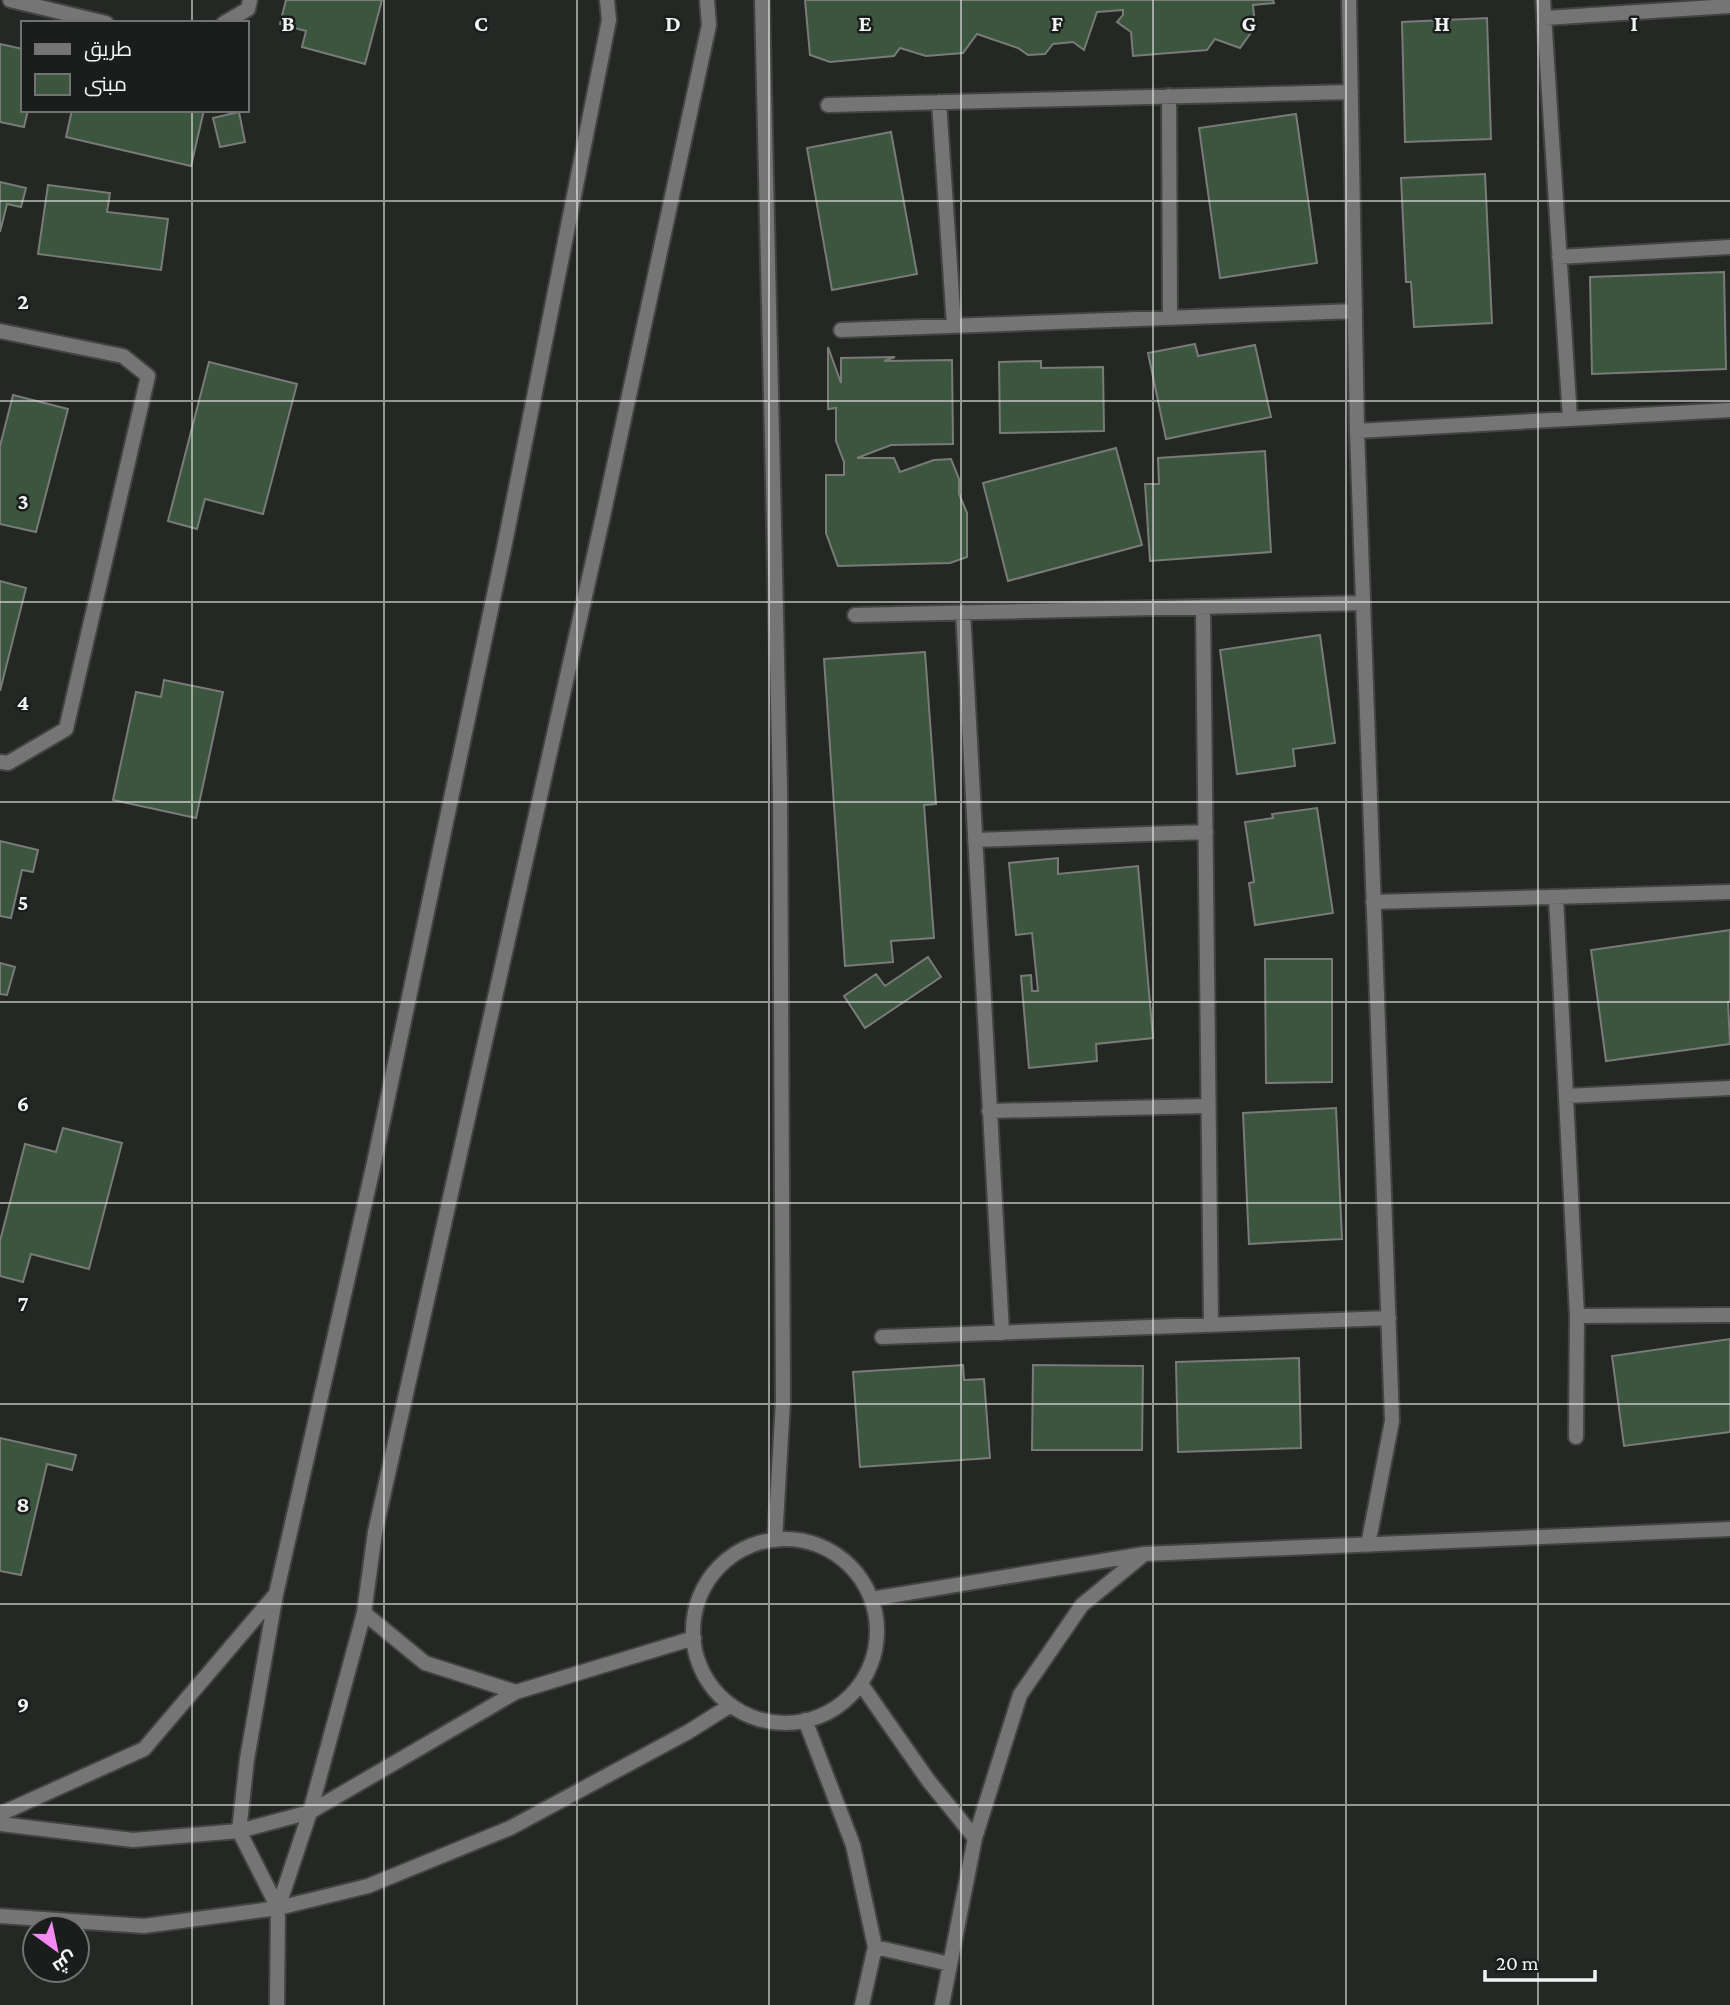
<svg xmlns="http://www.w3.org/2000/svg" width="1730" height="2005" viewBox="0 0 1730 2005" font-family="'Crimson Pro',Cairo,serif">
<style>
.building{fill:#3c553e;stroke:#797b79;stroke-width:2}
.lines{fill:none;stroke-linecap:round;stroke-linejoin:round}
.minor-casing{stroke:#424442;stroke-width:18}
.tertiary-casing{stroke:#424442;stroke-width:18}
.minor{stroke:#747574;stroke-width:14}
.tertiary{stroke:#747574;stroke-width:14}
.grid{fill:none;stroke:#f2f4f3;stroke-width:2;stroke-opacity:0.55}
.grid-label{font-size:23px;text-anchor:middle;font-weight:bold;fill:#f2f4f3;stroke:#1b1d1c;stroke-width:5;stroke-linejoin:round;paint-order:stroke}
</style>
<rect width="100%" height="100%" fill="#252725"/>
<path class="building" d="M 286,0 L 382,0 L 365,64 L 302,47 L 306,31 L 280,24 Z
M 805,0 L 1273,0 L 1274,3 L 1253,5 L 1255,27 L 1240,48 L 1215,39 L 1207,50 L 1133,56 L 1131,32 L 1117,22 L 1123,15 L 1123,10 L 1097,12 L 1084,50 L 1073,42 L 1053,44 L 1045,54 L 1028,55 L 1018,48 L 977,34 L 963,53 L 926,56 L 900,48 L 894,56 L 830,62 L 810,55 Z
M 1487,18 L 1491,139 L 1405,142 L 1402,22 Z
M 0,44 L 23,49 L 23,110 L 28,110 L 24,127 L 0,122 Z
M 72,110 L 204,110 L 191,166 L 66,137 Z
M 239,112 L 245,142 L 220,147 L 213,118 Z
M 1296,114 L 1317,263 L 1220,278 L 1199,128 Z
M 891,132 L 917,274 L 832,290 L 807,148 Z
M 1485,174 L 1492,323 L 1414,327 L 1411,282 L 1406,282 L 1401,178 Z
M 0,182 L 26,188 L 21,207 L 7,204 L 0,232 Z
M 48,185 L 110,193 L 107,212 L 168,219 L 161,270 L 38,254 Z
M 1724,272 L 1726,369 L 1592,374 L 1590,277 Z
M 1195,344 L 1198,356 L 1255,345 L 1271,417 L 1166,439 L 1148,353 Z
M 828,347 L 841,383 L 841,358 L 895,357 L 884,361 L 952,360 L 953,444 L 891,445 L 857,458 L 894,458 L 900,472 L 934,460 L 951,459 L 959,479 L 959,494 L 967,513 L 967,557 L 950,563 L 838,566 L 826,533 L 826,475 L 844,475 L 844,462 L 836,441 L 836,408 L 828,409 Z
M 1041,361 L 1041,368 L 1103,367 L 1104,431 L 1000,433 L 999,362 Z
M 209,362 L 297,384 L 263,514 L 205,499 L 197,529 L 168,521 Z
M 13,395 L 68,409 L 36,532 L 0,524 L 0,446 Z
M 1116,448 L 1142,545 L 1008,581 L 983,483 Z
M 1265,451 L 1271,552 L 1150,561 L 1145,484 L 1159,484 L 1158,458 Z
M 0,581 L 26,588 L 0,691 Z
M 1320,635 L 1335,743 L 1293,749 L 1295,766 L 1237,774 L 1220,650 Z
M 925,652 L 936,804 L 924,805 L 934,938 L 891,941 L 893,962 L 845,966 L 824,659 Z
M 164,680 L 223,692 L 196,818 L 113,800 L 136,692 L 161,697 Z
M 1317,808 L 1333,913 L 1255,925 L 1249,883 L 1254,882 L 1245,822 L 1273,818 L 1272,814 Z
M 0,841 L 38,850 L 33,872 L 22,870 L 11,918 L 0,916 Z
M 1058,858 L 1058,874 L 1138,866 L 1153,1038 L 1096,1044 L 1097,1061 L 1029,1068 L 1021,976 L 1031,975 L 1032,991 L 1038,991 L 1032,933 L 1016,935 L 1009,863 Z
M 1730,930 L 1730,1001 L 1728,1002 L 1730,1044 L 1606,1061 L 1591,950 Z
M 928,957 L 941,977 L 865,1028 L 844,996 L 876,974 L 885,986 Z
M 1265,959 L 1332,959 L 1332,1082 L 1266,1083 Z
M 0,963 L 15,967 L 7,995 L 0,994 Z
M 1336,1108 L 1342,1239 L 1249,1244 L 1243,1113 Z
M 63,1128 L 122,1143 L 89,1269 L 31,1254 L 23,1282 L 0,1276 L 0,1241 L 25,1144 L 56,1152 Z
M 1730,1339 L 1730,1432 L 1624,1446 L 1612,1356 Z
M 1299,1358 L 1301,1448 L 1178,1452 L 1176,1362 Z
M 963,1365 L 964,1380 L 984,1379 L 990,1458 L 860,1467 L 853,1372 Z
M 1033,1365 L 1143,1366 L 1142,1450 L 1032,1450 Z
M 0,1438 L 76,1455 L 72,1470 L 47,1464 L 21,1575 L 0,1571 Z"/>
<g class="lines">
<g class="minor-casing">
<path id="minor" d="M 10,0 L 106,23
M 762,0 L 780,790 L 783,1401 L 775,1540
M 1349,0 L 1357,431 L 1392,1421 L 1368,1545
M 1543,0 L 1570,419
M 1545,18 L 1730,6
M 224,23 L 248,9 L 250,0
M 1169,96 L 1170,318
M 939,102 L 954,326
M 828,105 L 1351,92
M 1559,257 L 1730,247
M 841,330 L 1355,311
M 0,331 L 123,356 L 148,376 L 66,729 L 8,763 L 0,762
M 1357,431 L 1730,410
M 1203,607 L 1211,1325
M 963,612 L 1002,1333
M 855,615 L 1363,603
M 975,840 L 1206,832
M 1556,897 L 1577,1316 L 1730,1315
M 1373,902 L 1730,892
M 1566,1096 L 1730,1088
M 989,1111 L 1208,1106
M 882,1337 L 1389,1318
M 1576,1437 L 1577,1316
M693 1631a92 92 0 1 1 184 0a92 92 0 1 1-184 0Z
M 871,1599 L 1144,1554 L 1730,1529
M 861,1684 L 928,1780 L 975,1838 L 942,2005
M 805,1720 L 853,1845 L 875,1947 L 862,2005
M 310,1812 L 516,1692 L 694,1638
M 975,1838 L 1020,1695 L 1082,1605 L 1143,1555
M 875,1947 L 950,1964
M 277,2005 L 278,1908 L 368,1886 L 510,1828 L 688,1732 L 731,1705"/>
</g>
<g class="tertiary-casing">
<path id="tertiary" d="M 364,1613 L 425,1663 L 516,1692
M 0,1814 L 144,1749 L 275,1595
M 0,1824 L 133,1840 L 239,1831 L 310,1812
M 278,1908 L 310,1812 L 364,1613 L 375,1532 L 603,516 L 709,25 L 707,0
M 278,1908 L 239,1831 L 247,1759 L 276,1594 L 374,1163 L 505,543 L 609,20 L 607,0
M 0,1916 L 144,1926 L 278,1908"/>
</g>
<use href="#minor" class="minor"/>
<use href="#tertiary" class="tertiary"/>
</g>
<path class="grid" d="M 192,0 L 192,23M 384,0 L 384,2005M 577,0 L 577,2005M 769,0 L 769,2005M 961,0 L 961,2005M 1153,0 L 1153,2005M 1346,0 L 1346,2005M 1538,0 L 1538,2005M 192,110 L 192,2005M 0,201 L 1730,201M 0,401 L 1730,401M 0,602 L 1730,602M 0,802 L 1730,802M 0,1002 L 1730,1002M 0,1203 L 1730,1203M 0,1404 L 1730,1404M 0,1604 L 1730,1604M 0,1805 L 1730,1805"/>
<g class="grid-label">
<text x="288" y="31">B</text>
<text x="481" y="31">C</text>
<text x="673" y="31">D</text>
<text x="865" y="31">E</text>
<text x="1057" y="31">F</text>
<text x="1249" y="31">G</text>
<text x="1442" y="31">H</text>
<text x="1634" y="31">I</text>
<text x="23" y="309">2</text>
<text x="23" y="509">3</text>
<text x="23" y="710">4</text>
<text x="23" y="910">5</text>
<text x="23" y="1111">6</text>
<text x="23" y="1311">7</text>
<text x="23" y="1512">8</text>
<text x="23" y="1712">9</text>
</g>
<rect x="21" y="21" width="228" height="91" fill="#1b1d1c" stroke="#717372" stroke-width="2"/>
<rect x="35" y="44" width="35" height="10" fill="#747574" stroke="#717372" stroke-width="2"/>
<text x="84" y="56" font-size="21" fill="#f2f4f3">طريق</text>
<rect x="35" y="74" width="35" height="21" fill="#3c553e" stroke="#717372" stroke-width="2"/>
<text x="84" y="91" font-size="21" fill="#f2f4f3">مبنى</text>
<g transform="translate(56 1949) rotate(147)"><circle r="33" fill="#1b1d1c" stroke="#717372" stroke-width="2"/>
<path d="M0-5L12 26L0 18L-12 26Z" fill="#f28af2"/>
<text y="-10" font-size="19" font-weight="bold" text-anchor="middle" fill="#f2f4f3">ش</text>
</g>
<path d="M1485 1970v10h110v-10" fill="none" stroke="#f2f4f3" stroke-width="3.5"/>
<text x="1496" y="1970" font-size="21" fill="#f2f4f3" stroke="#1b1d1c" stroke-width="5" paint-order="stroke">20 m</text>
</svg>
